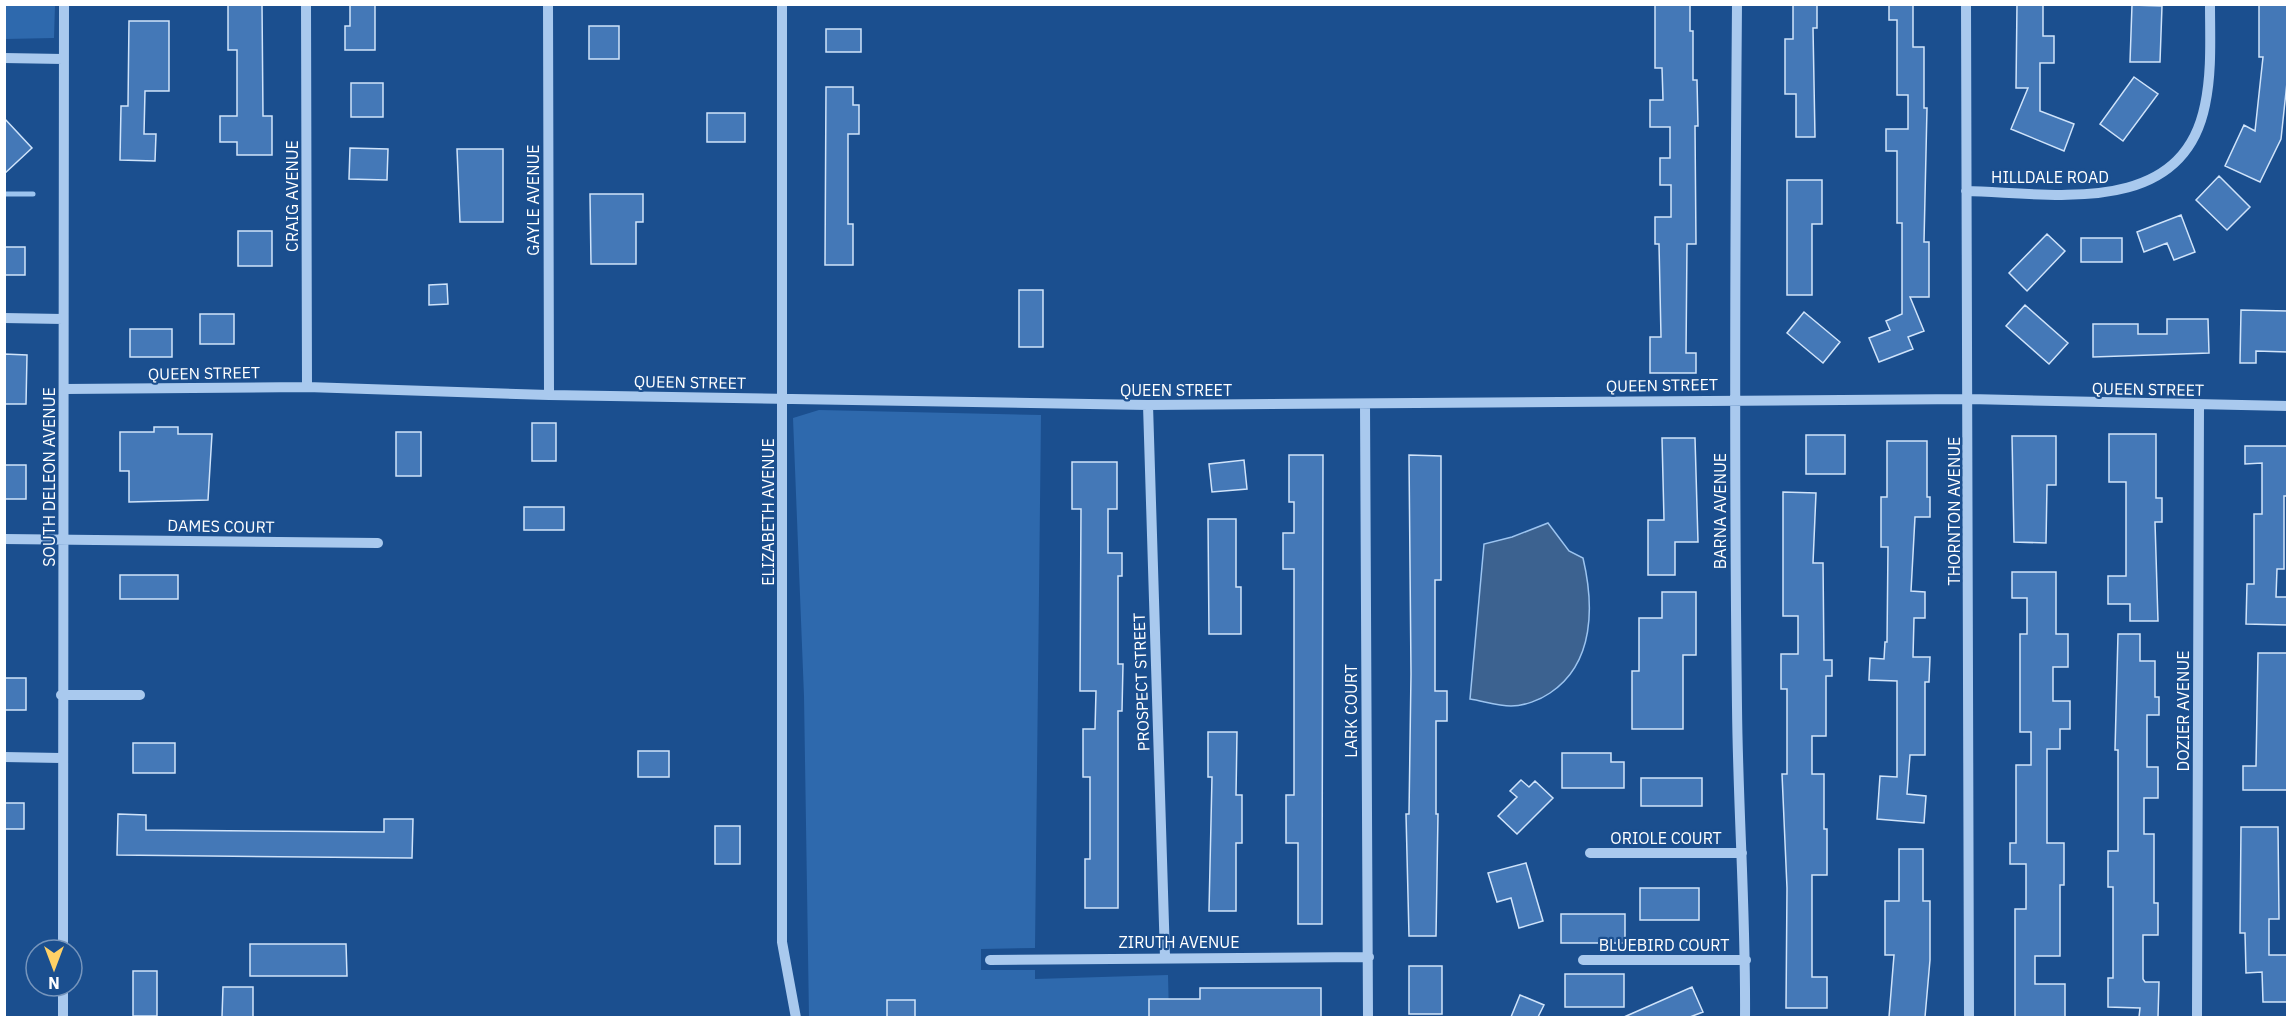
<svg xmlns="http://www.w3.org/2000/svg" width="2292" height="1022" viewBox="0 0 2292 1022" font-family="'IBM Plex Sans',sans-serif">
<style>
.green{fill:#2e69ad}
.water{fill:#3c6290;stroke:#9cc4f0;stroke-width:1.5}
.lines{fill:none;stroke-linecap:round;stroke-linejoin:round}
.stream{stroke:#9cc4f0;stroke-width:5}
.building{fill:#4478b7;stroke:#cfe3fa;stroke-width:1.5}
.minor{stroke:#a9c9ee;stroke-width:10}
.labels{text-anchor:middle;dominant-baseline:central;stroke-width:4.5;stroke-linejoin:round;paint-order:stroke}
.street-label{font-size:16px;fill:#fff;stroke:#1b4f8f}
</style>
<rect width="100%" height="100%" fill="#1b4f8f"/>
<path class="green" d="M 4,5 L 55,5 L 54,38 L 5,39 Z
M 819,410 L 1041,415 L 1035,948 L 981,949 L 981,970 L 1035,970 L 1035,979 L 1168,975 L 1169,1017 L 809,1017 L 804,696 L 793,418 Z"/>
<path class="water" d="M 1548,523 L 1569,551 L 1583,558 C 1594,605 1595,663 1550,693 C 1540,700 1524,706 1511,706 C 1498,706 1483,701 1470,699 L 1484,544 L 1512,537 Z"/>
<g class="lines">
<path class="stream" d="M 4,194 L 33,194"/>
</g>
<path class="building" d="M 228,4 L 262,4 L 263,116 L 272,116 L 272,155 L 237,155 L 237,142 L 220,142 L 220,116 L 237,116 L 237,50 L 228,50 Z
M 350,4 L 375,4 L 375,50 L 345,50 L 345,26 L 350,26 Z
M 1655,4 L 1690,4 L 1690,31 L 1693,31 L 1693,80 L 1697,80 L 1698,126 L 1695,126 L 1696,244 L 1687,244 L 1686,353 L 1696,353 L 1696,373 L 1650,373 L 1650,337 L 1661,337 L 1659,244 L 1655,244 L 1655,217 L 1671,217 L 1671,185 L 1660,185 L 1660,158 L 1670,158 L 1670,127 L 1650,127 L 1650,100 L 1663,100 L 1662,68 L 1655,68 Z
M 1793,4 L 1817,4 L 1817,28 L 1813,28 L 1815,137 L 1796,137 L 1796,94 L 1785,94 L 1785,39 L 1793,39 Z
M 1889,4 L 1913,4 L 1913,47 L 1924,47 L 1924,108 L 1927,108 L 1924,242 L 1929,242 L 1929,297 L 1910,297 L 1924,331 L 1908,337 L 1913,349 L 1879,362 L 1869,338 L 1890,330 L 1886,321 L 1902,314 L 1902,223 L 1897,223 L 1897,151 L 1886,151 L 1886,129 L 1908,129 L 1908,95 L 1897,95 L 1897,20 L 1889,20 Z
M 2017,4 L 2043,4 L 2043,36 L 2054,36 L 2054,63 L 2040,63 L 2040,111 L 2074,124 L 2064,151 L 2011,129 L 2028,88 L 2016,88 Z
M 2259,4 L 2288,4 L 2288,73 L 2281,139 L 2260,182 L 2225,166 L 2244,125 L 2255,131 L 2263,57 L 2259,57 Z
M 2132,5 L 2162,6 L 2160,62 L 2130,62 Z
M 129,21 L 169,21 L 169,91 L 145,91 L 144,134 L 156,134 L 155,161 L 120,160 L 121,106 L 128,106 Z
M 589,26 L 619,26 L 619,59 L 589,59 Z
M 826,29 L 861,29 L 861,52 L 826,52 Z
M 2134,77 L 2158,94 L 2123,141 L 2100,124 Z
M 351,83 L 383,83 L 383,117 L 351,117 Z
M 826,87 L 853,87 L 853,105 L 859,105 L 859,134 L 848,134 L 848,224 L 853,224 L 853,265 L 825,265 Z
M 707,113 L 745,113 L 745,142 L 707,142 Z
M 4,118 L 32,148 L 4,174 Z
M 350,148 L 388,149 L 387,180 L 349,179 Z
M 457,149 L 503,149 L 503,222 L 460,222 Z
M 2219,176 L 2250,207 L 2227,230 L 2196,200 Z
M 1787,180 L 1822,180 L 1822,224 L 1812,224 L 1812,295 L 1787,295 Z
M 590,194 L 643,194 L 643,222 L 636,222 L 636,264 L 591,264 Z
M 2181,215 L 2195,252 L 2174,260 L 2167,243 L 2144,252 L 2137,232 Z
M 238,231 L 272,231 L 272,266 L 238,266 Z
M 2047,234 L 2065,251 L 2027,291 L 2009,273 Z
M 2081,238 L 2122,238 L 2122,262 L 2081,262 Z
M 4,247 L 25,247 L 25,275 L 4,275 Z
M 447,284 L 448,304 L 429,305 L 429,285 Z
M 1019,290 L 1043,290 L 1043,347 L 1019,347 Z
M 2025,305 L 2068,343 L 2049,364 L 2006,326 Z
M 2241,310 L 2288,311 L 2288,352 L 2256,351 L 2256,363 L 2240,363 Z
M 1804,312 L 1840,342 L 1823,363 L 1787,333 Z
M 200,314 L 234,314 L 234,344 L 200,344 Z
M 2167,319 L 2208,319 L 2209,353 L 2093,357 L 2093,324 L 2138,324 L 2138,334 L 2167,334 Z
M 130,329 L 172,329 L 172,357 L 130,357 Z
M 4,354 L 27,355 L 26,404 L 4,404 Z
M 532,423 L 556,423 L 556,461 L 532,461 Z
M 154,427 L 178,427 L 178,434 L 212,434 L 208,500 L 129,502 L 129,471 L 120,471 L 120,432 L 154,432 Z
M 396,432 L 421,432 L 421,476 L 396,476 Z
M 2109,434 L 2156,434 L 2156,498 L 2162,498 L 2162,522 L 2155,522 L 2158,621 L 2130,621 L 2130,604 L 2108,604 L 2108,576 L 2126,576 L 2126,482 L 2109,482 Z
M 1806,435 L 1845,435 L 1845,474 L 1806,474 Z
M 2012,436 L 2056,436 L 2056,485 L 2047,485 L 2046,543 L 2014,542 Z
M 1662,438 L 1695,438 L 1698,542 L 1675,542 L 1675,575 L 1648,575 L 1648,520 L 1664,520 Z
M 1887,441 L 1927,441 L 1927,497 L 1930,497 L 1930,517 L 1915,517 L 1911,591 L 1925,592 L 1925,618 L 1914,618 L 1913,657 L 1930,657 L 1929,682 L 1925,682 L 1925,755 L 1910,755 L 1907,794 L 1926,796 L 1924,823 L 1877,819 L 1880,776 L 1897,777 L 1897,681 L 1869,680 L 1870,658 L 1884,659 L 1885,642 L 1887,642 L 1888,547 L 1881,547 L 1881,497 L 1887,497 Z
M 2245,446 L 2288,446 L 2288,496 L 2284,496 L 2284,569 L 2277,569 L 2276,597 L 2288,597 L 2288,625 L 2246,624 L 2247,584 L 2254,584 L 2254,514 L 2262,514 L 2262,463 L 2245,464 Z
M 1289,455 L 1323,455 L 1322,924 L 1298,924 L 1298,843 L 1286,843 L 1286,795 L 1294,795 L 1294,569 L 1283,569 L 1283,533 L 1294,533 L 1294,502 L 1289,502 Z
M 1409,455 L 1441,456 L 1441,580 L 1435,580 L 1435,691 L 1447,691 L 1447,721 L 1436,721 L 1436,814 L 1438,814 L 1436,936 L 1409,936 L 1406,814 L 1409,814 L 1411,674 Z
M 1244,460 L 1247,489 L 1212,492 L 1209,464 Z
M 1072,462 L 1117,462 L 1117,509 L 1108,509 L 1108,553 L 1122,553 L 1122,576 L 1118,576 L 1118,664 L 1123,664 L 1122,711 L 1118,711 L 1118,908 L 1085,908 L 1085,859 L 1090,859 L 1090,777 L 1083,777 L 1083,729 L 1095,729 L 1096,691 L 1080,691 L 1081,509 L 1072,509 Z
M 4,465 L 26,465 L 26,499 L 4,499 Z
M 1783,492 L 1816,493 L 1813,563 L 1823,563 L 1824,660 L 1832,660 L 1832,676 L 1826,676 L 1826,736 L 1812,736 L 1812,774 L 1824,774 L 1824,829 L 1827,829 L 1827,875 L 1812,875 L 1812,977 L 1827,977 L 1827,1008 L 1786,1008 L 1787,888 L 1782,774 L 1787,774 L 1787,689 L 1781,689 L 1781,654 L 1798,654 L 1798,616 L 1783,616 Z
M 524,507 L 564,507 L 564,530 L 524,530 Z
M 1208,519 L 1236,519 L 1236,587 L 1241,587 L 1241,634 L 1209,634 Z
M 2012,572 L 2056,572 L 2056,634 L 2068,634 L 2068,667 L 2053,667 L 2053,701 L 2070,701 L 2070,729 L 2060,729 L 2060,749 L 2047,749 L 2047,843 L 2064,843 L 2064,885 L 2060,885 L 2060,956 L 2035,956 L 2035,984 L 2065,984 L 2065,1017 L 2015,1017 L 2015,909 L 2026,909 L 2026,864 L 2010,864 L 2010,843 L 2016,843 L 2016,765 L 2031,765 L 2031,732 L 2020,732 L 2020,634 L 2027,634 L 2027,598 L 2012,598 Z
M 120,575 L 178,575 L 178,599 L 120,599 Z
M 1662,592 L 1696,592 L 1696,655 L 1683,655 L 1683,729 L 1632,729 L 1632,671 L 1639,671 L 1639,618 L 1662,618 Z
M 2118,634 L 2140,634 L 2140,661 L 2155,661 L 2155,697 L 2159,697 L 2159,715 L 2147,715 L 2147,767 L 2158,767 L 2158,798 L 2144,798 L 2144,834 L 2154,834 L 2154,903 L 2158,903 L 2158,935 L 2143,935 L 2143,979 L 2145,982 L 2159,982 L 2158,1017 L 2139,1017 L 2140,1008 L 2108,1007 L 2108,978 L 2113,978 L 2113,887 L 2108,887 L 2108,851 L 2118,851 L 2118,750 L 2115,750 Z
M 2258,653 L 2287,653 L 2288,790 L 2243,790 L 2243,766 L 2256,766 Z
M 4,678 L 26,678 L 26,710 L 4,710 Z
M 1208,732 L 1237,732 L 1236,795 L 1242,795 L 1242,843 L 1236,843 L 1236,911 L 1209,911 L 1212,777 L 1208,777 Z
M 133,743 L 175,743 L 175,773 L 133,773 Z
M 638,751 L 669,751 L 669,777 L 638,777 Z
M 1562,753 L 1611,753 L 1611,762 L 1624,762 L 1624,788 L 1562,788 Z
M 1641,778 L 1702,778 L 1702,806 L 1641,806 Z
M 1521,780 L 1529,787 L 1535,781 L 1553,798 L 1517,834 L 1498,816 L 1517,797 L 1510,791 Z
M 4,803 L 24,803 L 24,829 L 4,829 Z
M 118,814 L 146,815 L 146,830 L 384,832 L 384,819 L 413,819 L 412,858 L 117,855 Z
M 715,826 L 740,826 L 740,864 L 715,864 Z
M 2241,827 L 2278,827 L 2279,919 L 2269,919 L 2269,955 L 2288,955 L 2288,1002 L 2263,1002 L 2262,972 L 2246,973 L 2245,933 L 2240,933 Z
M 1899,849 L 1923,849 L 1923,901 L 1930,901 L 1930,960 L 1925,1017 L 1889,1017 L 1894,955 L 1885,955 L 1885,901 L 1899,901 Z
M 1526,863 L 1543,921 L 1519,928 L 1511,898 L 1497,902 L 1488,873 Z
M 1640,888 L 1699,888 L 1699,920 L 1640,920 Z
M 1561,914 L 1625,914 L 1625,943 L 1561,943 Z
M 250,944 L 346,944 L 347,976 L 250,976 Z
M 1409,966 L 1442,966 L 1442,1014 L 1409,1014 Z
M 133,971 L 157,971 L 157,1016 L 133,1016 Z
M 1565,974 L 1624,974 L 1624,1007 L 1565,1007 Z
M 223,987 L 253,987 L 253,1017 L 222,1017 Z
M 1692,987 L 1703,1012 L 1690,1017 L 1624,1017 Z
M 1200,988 L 1321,988 L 1321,1017 L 1149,1017 L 1149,999 L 1200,999 Z
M 1520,995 L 1544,1005 L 1538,1017 L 1511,1017 Z
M 887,1000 L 915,1000 L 915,1017 L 887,1017 Z"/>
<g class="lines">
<path class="minor" d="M 306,4 L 307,387
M 548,4 L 549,395
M 782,4 L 782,942 L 796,1018
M 1737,4 C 1735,239 1734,473 1737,707 C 1738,811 1746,914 1745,1018
M 1966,4 L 1969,1018
M 4,58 L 63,59
M 1966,191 C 2052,193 2182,219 2205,105 C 2212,72 2210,38 2210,4
M 4,318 L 63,319
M 65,389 L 307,387 L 549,395 L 1148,405 L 1969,399 L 2288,406
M 1365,404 L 1368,1018
M 1148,405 L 1165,957
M 4,539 L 378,543
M 61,695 L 140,695
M 4,757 L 61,758
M 1590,853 L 1742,853
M 63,950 L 64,4
M 990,960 L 1369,957
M 1583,960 L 1746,960
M 63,986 L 63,1018
M 2197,1018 L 2199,405"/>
</g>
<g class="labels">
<g class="street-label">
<text x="2050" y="177">HILLDALE ROAD</text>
<text transform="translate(292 196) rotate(-90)">CRAIG AVENUE</text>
<text transform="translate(533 200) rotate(-90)">GAYLE AVENUE</text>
<text transform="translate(204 373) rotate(-1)">QUEEN STREET</text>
<text transform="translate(690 382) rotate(1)">QUEEN STREET</text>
<text transform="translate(1662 385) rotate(-1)">QUEEN STREET</text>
<text transform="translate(2148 389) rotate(1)">QUEEN STREET</text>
<text x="1176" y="390">QUEEN STREET</text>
<text transform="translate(49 477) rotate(-90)">SOUTH DELEON AVENUE</text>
<text transform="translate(1720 511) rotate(-90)">BARNA AVENUE</text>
<text transform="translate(1954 511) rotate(-90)">THORNTON AVENUE</text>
<text transform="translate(768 512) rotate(-90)">ELIZABETH AVENUE</text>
<text transform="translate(221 526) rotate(1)">DAMES COURT</text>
<text transform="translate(1141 682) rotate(-92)">PROSPECT STREET</text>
<text transform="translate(1351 711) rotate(-90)">LARK COURT</text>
<text transform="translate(2183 711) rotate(-90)">DOZIER AVENUE</text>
<text x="1666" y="838">ORIOLE COURT</text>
<text x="1179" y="942">ZIRUTH AVENUE</text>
<text x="1664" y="945">BLUEBIRD COURT</text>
</g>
</g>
<rect width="2292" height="1022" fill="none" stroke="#ffffff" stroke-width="12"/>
<g transform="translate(54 968) rotate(180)"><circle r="28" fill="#1b4f8f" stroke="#7695bc" stroke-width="1.5"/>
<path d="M0-4.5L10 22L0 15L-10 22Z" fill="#ffd166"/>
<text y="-9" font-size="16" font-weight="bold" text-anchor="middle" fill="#ffffff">N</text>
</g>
</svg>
